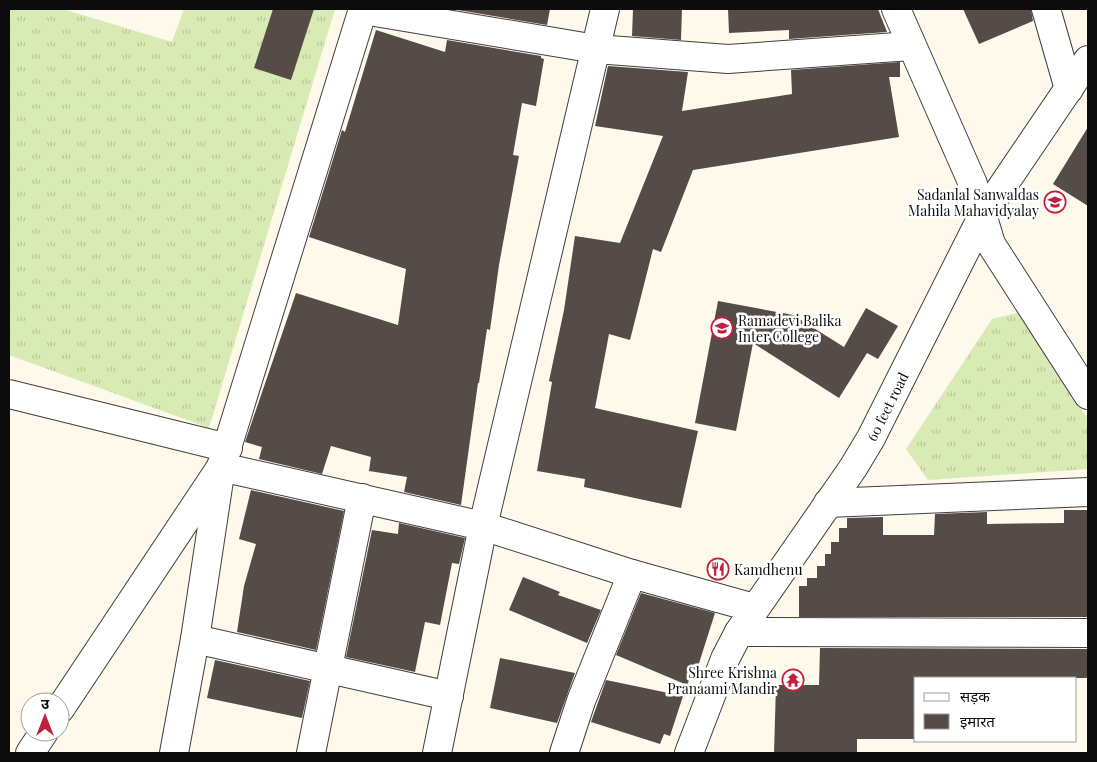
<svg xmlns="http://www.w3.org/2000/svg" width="1097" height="762" viewBox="0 0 1097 762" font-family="'Playfair Display','Noto Sans Devanagari',serif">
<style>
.grass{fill:url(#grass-tufts)}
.building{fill:#554c48}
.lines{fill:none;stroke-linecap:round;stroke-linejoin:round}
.minor-casing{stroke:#3f3f3f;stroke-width:30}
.minor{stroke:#fff;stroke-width:28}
.labels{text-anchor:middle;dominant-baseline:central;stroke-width:5;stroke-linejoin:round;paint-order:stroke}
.poi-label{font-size:14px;fill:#0c0c0c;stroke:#fff;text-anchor:end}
.street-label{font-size:14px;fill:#0c0c0c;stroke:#fff}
</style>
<defs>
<pattern id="grass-tufts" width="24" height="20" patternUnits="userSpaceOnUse" patternTransform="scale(1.25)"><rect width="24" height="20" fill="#d8ebb4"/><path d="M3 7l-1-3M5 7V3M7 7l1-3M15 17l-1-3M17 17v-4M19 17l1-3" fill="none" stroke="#b8c89a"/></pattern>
</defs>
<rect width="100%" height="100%" fill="#fff9ec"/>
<path class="grass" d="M 9,9 L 63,9 L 172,42 L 184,9 L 335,9 L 209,428 L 9,355 Z
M 1017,313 L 1088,419 L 1088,469 L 928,480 L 906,449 L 992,319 Z"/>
<path class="building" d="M 273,9 L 314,9 L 291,80 L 254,68 Z
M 452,9 L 550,9 L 547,25 Z
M 633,9 L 682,9 L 681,40 L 632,36 Z
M 728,9 L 878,9 L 887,32 L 789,39 L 789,30 L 729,33 Z
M 963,9 L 1031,9 L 1033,21 L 979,44 Z
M 376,30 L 445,52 L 447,40 L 541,56 L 541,58 L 544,59 L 536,106 L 522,103 L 513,155 L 519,156 L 499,265 L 490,330 L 487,329 L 479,383 L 478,383 L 461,505 L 404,492 L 407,477 L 369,471 L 371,457 L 331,446 L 322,474 L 259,459 L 262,447 L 245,442 L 296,293 L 398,325 L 406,269 L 309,237 L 342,130 L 345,132 Z
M 900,62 L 900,77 L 889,77 L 899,137 L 693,170 L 661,252 L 653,249 L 630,340 L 609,334 L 595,408 L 698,431 L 681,508 L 584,487 L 585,479 L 537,471 L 552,382 L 549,381 L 564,310 L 575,236 L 620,243 L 663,136 L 595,126 L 608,66 L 688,72 L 682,111 L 792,94 L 791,70 Z
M 1088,127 L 1088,206 L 1053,184 Z
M 718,301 L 793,315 L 844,347 L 866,308 L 898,326 L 878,359 L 867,353 L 839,398 L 753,343 L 736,431 L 695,423 Z
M 251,490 L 344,511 L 316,650 L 237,632 L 244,586 L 256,544 L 239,539 Z
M 1064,510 L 1088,510 L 1088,617 L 799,617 L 799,586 L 807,586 L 807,578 L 817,578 L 817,566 L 825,566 L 825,554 L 831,554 L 831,542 L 839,542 L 839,528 L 847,528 L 847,518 L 883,517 L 883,535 L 934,535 L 935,514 L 987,512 L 987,524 L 1064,523 Z
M 399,523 L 465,538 L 459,564 L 452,563 L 440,625 L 425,622 L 415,672 L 346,657 L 372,530 L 398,534 Z
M 523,577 L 560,592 L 558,595 L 601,610 L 587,643 L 509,610 Z
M 641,593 L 715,613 L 694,679 L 690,678 L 687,685 L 616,655 Z
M 820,648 L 1088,649 L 1088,678 L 916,678 L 916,739 L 857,739 L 857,753 L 774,753 L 776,685 L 819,685 Z
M 500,658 L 575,673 L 557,723 L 490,708 Z
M 215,660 L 310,681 L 302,718 L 207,698 Z
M 606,680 L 683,696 L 670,736 L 664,734 L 660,744 L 591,722 Z"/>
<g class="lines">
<g class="minor-casing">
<g id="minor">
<path d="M 896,9 L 973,184 L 991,244 L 1088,395"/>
<path d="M 1046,9 L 1069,89"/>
<path d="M 363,10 L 596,49 L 728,59 L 911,46"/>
<path d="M 9,394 L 228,448"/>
<path d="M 828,503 L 1088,492"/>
<path d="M 739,632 L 1088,633"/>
<path d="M 195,639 L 449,696"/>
<path d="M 60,709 L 221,467 L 483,526 L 632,574 L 754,608"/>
<path d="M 30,753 L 44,732"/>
<path d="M 174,753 L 195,639 L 221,467 L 363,9"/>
<path d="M 311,753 L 362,498"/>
<path d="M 437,753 L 483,526 L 605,9"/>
<path d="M 564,753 L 581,701 L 632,574"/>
<path id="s1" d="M 689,753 L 725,659 L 739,632 L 853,468 L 871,438 L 983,215 L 1088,60"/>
</g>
</g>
<use href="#minor" class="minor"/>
</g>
<defs>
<g id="university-ring" transform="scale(1.125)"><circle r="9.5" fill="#fff" stroke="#c21f3c" stroke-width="1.5"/><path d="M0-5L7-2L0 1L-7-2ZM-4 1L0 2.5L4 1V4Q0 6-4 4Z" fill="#c21f3c"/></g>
<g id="school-ring" transform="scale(1.125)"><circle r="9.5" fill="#fff" stroke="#c21f3c" stroke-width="1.5"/><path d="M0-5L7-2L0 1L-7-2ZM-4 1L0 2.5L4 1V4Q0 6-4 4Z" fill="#c21f3c"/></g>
<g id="restaurant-ring" transform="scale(1.125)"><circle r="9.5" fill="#fff" stroke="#c21f3c" stroke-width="1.5"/><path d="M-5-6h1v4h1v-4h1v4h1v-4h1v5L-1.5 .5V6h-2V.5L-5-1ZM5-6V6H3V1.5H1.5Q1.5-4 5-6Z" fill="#c21f3c"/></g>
<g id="temple-ring" transform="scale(1.125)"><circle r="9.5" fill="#fff" stroke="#c21f3c" stroke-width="1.5"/><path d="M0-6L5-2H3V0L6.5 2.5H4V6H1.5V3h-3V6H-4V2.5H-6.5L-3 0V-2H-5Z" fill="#c21f3c"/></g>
</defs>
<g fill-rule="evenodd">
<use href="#university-ring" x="1055" y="202"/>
<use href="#school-ring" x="722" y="328"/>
<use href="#restaurant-ring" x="718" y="569"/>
<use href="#temple-ring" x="793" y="680"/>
</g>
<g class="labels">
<g class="poi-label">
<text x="1039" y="194">Sadanlal Sanwaldas<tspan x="1039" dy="16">Mahila Mahavidyalay</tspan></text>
<text x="738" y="320" text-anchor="start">Ramadevi Balika<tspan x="738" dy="16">Inter College</tspan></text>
<text x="734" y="569" text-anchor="start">Kamdhenu</text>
<text x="777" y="672">Shree Krishna<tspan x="777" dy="16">Pranaami Mandir</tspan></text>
</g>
<g class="street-label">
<text stroke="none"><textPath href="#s1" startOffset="401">60 feet road</textPath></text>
</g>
</g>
<rect width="1097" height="762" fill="none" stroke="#0c0c0c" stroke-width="20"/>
<rect x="914" y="677" width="162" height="65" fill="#ffffff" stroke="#9e9e9e"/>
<rect x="924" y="693" width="25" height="8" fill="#ffffff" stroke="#9e9e9e"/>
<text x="960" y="702" font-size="15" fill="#0c0c0c">सड़क</text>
<rect x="924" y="714" width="25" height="15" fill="#554c48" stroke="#9e9e9e"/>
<text x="960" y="727" font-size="15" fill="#0c0c0c">इमारत</text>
<g transform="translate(45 717)"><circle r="24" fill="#ffffff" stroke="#9e9e9e"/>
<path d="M0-4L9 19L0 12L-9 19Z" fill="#c21f3c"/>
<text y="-8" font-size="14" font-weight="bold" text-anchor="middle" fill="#0c0c0c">उ</text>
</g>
</svg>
